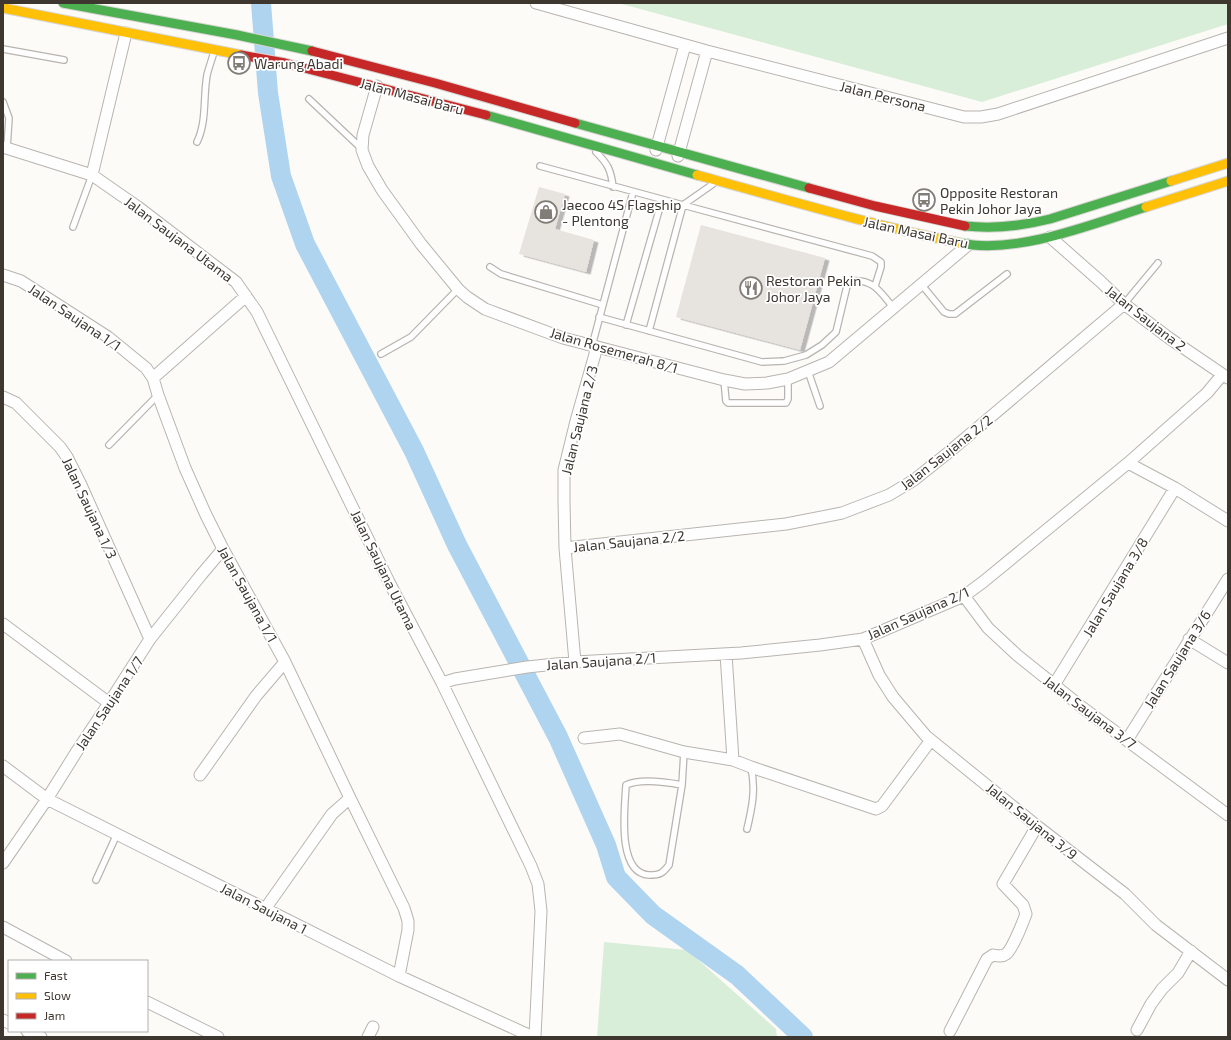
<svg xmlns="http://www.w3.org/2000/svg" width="1231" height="1040" viewBox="0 0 1231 1040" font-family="'Exo 2',sans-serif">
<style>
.green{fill:#d9eed9}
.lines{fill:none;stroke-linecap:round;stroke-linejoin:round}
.river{stroke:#afd4f0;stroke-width:20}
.building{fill:#e7e3df;filter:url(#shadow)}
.lane-casing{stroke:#b8b5b0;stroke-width:8}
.street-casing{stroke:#b8b5b0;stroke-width:13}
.fast-casing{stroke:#d7d5d3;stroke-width:11}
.slow-casing{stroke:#d7d5d3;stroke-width:11}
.jam-casing{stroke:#d7d5d3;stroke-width:11}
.lane{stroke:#fffefe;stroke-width:5.5}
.street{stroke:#fffefe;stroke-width:11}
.fast{stroke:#4caf50;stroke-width:9}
.slow{stroke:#ffc107;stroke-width:9}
.jam{stroke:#c62828;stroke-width:9}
.labels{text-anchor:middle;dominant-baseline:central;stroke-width:3.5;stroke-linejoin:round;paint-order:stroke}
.poi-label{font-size:14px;fill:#3d3730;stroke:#fff;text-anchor:start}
.street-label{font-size:14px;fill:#3d3730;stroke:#fff}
</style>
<defs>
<filter id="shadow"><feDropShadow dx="4.5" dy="2.5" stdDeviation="0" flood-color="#0004"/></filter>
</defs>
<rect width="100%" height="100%" fill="#fdfbf8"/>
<path class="green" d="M 618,3 L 1228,3 L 1228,24 L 982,102 Z
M 604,942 L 687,950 L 776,1029 L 777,1037 L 597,1037 Z"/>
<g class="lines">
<path class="river" d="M 261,3 L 268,93 L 281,176 L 305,244 L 414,451 L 457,545 L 558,737 L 606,845 L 616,877 L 653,915 L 737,975 L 803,1037"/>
</g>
<path class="building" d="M 539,187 L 565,194 L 555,229 L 594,240 L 586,272 L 519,254 Z
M 701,225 L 825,258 L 800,350 L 676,317 Z"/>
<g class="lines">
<g class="lane-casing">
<path id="lane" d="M 3,49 L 64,60
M 309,99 L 362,149
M 3,102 L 9,118 L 7,148
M 197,142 C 207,121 203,98 207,75 C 209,67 212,59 214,52
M 596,152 C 608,164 611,170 613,187
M 540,166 L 683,205 L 713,184
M 73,227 L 92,175
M 490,267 L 501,274 L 603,305
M 921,284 L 944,312 L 949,314 L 955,314 L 1007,274
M 1124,304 L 1158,263
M 599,317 L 762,362 L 784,361 L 806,355 L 822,345 L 836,332 L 847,286 L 851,281 C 874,279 880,292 893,307
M 626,325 L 662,200
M 649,331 L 683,205 L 872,256 L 881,262 L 881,267 L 875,286
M 592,346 L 633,192
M 381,354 L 411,337 L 458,289
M 808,371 L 820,406
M 724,380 L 726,401 L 728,403 L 786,403 L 788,399 L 788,379
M 109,445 L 158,395
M 682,785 C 666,782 641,778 626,785 C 625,806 616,873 649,875 C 660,875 662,874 669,865 L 682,785 L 684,752
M 747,829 C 752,808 756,789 751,768
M 96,880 L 117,834"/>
</g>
<g class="street-casing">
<path id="street" d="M 536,3 L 707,51 L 964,117 L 981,117 L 998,114 L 1228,38
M 377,86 L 363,135 L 362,150 L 368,166 L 382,190 L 421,244 L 458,289 L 467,297 L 485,309 L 563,338 L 724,380 L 745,384 L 767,383 L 788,379 L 829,362 L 968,245
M 3,147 L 92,175 L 138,207 L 236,282 L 257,312 L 389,582 L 442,683 L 531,866 L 538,884 L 541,911 L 535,1037
M 656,150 L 685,45
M 678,156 L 707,51
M 92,175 L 126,33
M 1050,237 L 1100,281 L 1124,304 L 1169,338 L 1228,378
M 3,275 L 21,281 L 108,337 L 146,368 L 153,378 L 158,395 L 185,468 L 206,515 L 223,549 L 285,662 L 350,798 L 404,908 L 408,921 L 408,930 L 399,976
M 153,378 L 246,296
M 3,397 L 16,403 L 60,447 L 67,457 L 81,485 L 150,639
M 1128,463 L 1175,488 L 1228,521
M 565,548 L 786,524 L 842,513 L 889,495 L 914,480 L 949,452 L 1124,304
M 964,596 L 988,628 L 1017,655 L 1083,708 L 1228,815
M 3,624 L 109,703
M 863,639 L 879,675 L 893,697 L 926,736 L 1037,826 L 1125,894 L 1156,925 L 1228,980
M 1189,639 L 1228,663
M 726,654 L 733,760
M 575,662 L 565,548 L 564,501 L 564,470 L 576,421 L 597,347
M 442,683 L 455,679 L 527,667 L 575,662 L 741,653 L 820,645 L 863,639 L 964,596 L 983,582 L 1128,463 L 1207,393 L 1222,375
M 1054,685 L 1175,488
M 584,738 L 620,734 L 684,752 L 733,760 L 751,767 L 876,809 L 882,806 L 931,740
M 1127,740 L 1228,579
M 3,766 L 47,799 L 399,976 L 533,1037
M 200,775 L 256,696 L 285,662
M 3,863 L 47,799 L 77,751 L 109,703 L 150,639 L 201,575 L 223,549
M 265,909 L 332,814 L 350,798
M 3,927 L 66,961
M 147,1002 L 218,1037
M 3,1020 L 9,1023
M 1137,1030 L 1151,1004 L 1162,989 L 1178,973 L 1191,951
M 27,1031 L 41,1037
M 950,1031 L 987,959 L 993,955 C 998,956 1002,957 1006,954 C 1012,950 1023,922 1026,914 L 1023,905 L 1003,884 L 1037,826
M 368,1037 L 373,1027"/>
</g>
<g class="fast-casing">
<path id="fast" d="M 63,3 L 237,35 L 312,51
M 486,115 L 697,175
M 575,123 L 809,188
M 965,226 C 994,229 1022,226 1050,219 L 1171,181
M 960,243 C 1016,255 1092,224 1146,207"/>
</g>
<g class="slow-casing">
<path id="slow" d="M 3,8 L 241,55
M 697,175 C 784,199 871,225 960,243
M 1171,181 L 1228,163
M 1146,207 L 1228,181"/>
</g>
<g class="jam-casing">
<path id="jam" d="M 312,51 L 435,83 L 575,123
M 241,55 L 285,63 L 486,115
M 809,188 L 875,206 L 965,226"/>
</g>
<use href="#lane" class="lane"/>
<use href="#street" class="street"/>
<use href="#fast" class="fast"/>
<use href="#slow" class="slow"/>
<use href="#jam" class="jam"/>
</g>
<defs>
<g id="bus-ring" transform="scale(1.15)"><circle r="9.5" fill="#fff" stroke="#807c76" stroke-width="1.5"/><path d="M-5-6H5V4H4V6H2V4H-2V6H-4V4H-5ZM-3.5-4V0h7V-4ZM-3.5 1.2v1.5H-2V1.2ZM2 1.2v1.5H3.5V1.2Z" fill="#807c76"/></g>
<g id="shop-ring" transform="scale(1.15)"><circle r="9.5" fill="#fff" stroke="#807c76" stroke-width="1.5"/><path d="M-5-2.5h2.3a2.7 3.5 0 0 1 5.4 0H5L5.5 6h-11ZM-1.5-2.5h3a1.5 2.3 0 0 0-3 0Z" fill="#807c76"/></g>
<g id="restaurant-ring" transform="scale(1.15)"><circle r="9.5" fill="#fff" stroke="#807c76" stroke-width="1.5"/><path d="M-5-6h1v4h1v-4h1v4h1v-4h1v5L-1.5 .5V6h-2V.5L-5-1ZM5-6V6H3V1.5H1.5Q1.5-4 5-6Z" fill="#807c76"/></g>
</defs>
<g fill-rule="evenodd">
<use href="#bus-ring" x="239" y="63"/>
<use href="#bus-ring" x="924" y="200"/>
<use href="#shop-ring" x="546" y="212"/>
<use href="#restaurant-ring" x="751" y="288"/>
</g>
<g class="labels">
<g class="poi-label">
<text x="254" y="63">Warung Abadi</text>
<text x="940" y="192">Opposite Restoran<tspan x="940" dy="16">Pekin Johor Jaya</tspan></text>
<text x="562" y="204">Jaecoo 4S Flagship<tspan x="562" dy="16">- Plentong</tspan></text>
<text x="766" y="280">Restoran Pekin<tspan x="766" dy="16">Johor Jaya</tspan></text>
</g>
<g class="street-label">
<text transform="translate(412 96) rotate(15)">Jalan Masai Baru</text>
<text transform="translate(883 96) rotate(14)">Jalan Persona</text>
<text transform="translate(916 232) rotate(12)">Jalan Masai Baru</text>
<text transform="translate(179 239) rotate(37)">Jalan Saujana Utama</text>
<text transform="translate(75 317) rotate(34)">Jalan Saujana 1/1</text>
<text transform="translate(1146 318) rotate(38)">Jalan Saujana 2</text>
<text transform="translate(614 350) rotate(16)">Jalan Rosemerah 8/1</text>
<text transform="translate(579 420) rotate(-76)">Jalan Saujana 2/3</text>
<text transform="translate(946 452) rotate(-38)">Jalan Saujana 2/2</text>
<text transform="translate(90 508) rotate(65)">Jalan Saujana 1/3</text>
<text transform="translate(629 541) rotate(-6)">Jalan Saujana 2/2</text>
<text transform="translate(384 570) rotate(64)">Jalan Saujana Utama</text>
<text transform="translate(1115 587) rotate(-59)">Jalan Saujana 3/8</text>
<text transform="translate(248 594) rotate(61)">Jalan Saujana 1/1</text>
<text transform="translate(918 613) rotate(-24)">Jalan Saujana 2/1</text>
<text transform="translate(1177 659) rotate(-58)">Jalan Saujana 3/6</text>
<text transform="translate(601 661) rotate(-4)">Jalan Saujana 2/1</text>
<text transform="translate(109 703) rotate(-56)">Jalan Saujana 1/7</text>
<text transform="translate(1090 712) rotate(37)">Jalan Saujana 3/7</text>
<text transform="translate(1032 821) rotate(39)">Jalan Saujana 3/9</text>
<text transform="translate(264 908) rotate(27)">Jalan Saujana 1</text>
</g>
</g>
<rect width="1231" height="1040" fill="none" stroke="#3d3730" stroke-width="8"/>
<rect x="8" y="960" width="140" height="72" fill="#ffffff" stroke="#b1afac"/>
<rect x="16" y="973" width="20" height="6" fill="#4caf50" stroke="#b1afac"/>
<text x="44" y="980" font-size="12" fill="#3d3730">Fast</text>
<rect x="16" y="993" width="20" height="6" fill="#ffc107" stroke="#b1afac"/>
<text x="44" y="1000" font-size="12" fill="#3d3730">Slow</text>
<rect x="16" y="1013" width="20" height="6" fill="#c62828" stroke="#b1afac"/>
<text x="44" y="1020" font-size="12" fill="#3d3730">Jam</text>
</svg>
